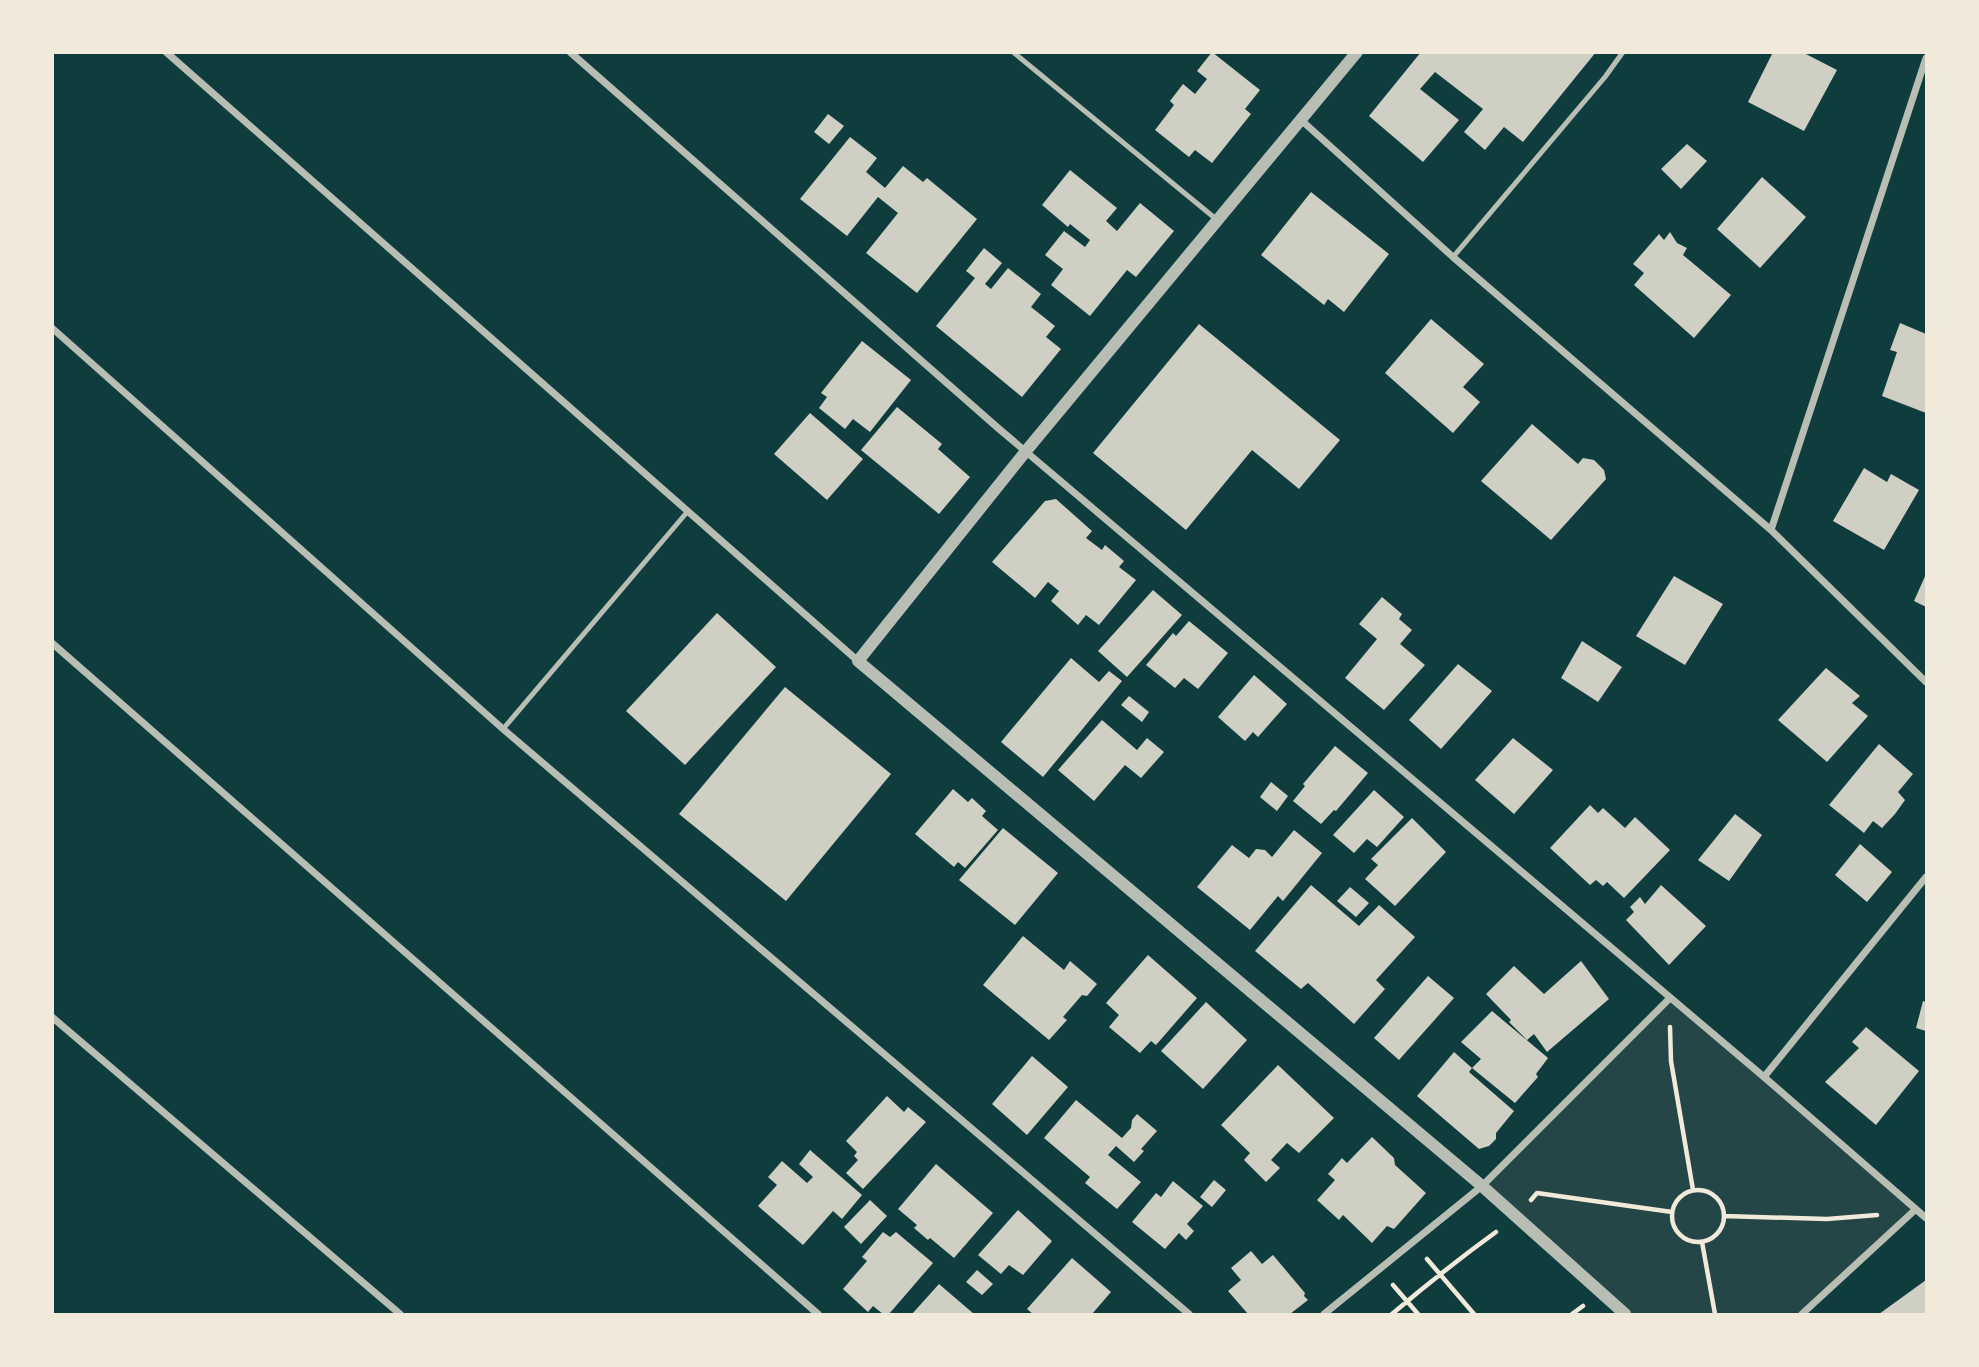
<svg xmlns="http://www.w3.org/2000/svg" width="1979" height="1367" viewBox="0 0 1979 1367" font-family="'IBM Plex Serif',serif">
<style>
.green{fill:#244646}
.building{fill:#cfcfc3}
.lines{fill:none;stroke-linecap:round;stroke-linejoin:round}
.path{stroke:#f1e9da;stroke-width:4.5}
.service{stroke:#b8beb3;stroke-width:5}
.minor{stroke:#b8beb3;stroke-width:7}
.tertiary{stroke:#b8beb3;stroke-width:12}
</style>
<rect width="100%" height="100%" fill="#0f3d3e"/>
<path class="green" d="M 1670,998 L 1916,1209 L 1802,1314 L 1625,1314 L 1482,1186 Z"/>
<path class="building" d="M 1212,52 L 1260,90 L 1245,109 L 1251,114 L 1212,163 L 1195,150 L 1189,157 L 1155,130 L 1174,105 L 1170,101 L 1183,84 L 1195,94 L 1207,79 L 1197,71 Z
M 1421,52 L 1596,52 L 1523,142 L 1504,127 L 1485,150 L 1464,132 L 1483,109 L 1435,72 L 1420,89 L 1459,120 L 1423,162 L 1369,116 Z
M 1773,52 L 1802,52 L 1837,70 L 1804,131 L 1748,102 Z
M 828,114 L 844,126 L 829,144 L 814,132 Z
M 850,137 L 877,158 L 866,172 L 885,188 L 903,166 L 923,182 L 927,178 L 977,219 L 917,293 L 866,253 L 898,213 L 878,197 L 847,236 L 800,199 Z
M 1687,144 L 1707,161 L 1681,189 L 1661,169 Z
M 1070,170 L 1117,208 L 1106,221 L 1117,231 L 1140,203 L 1174,231 L 1136,277 L 1127,270 L 1090,316 L 1051,285 L 1063,269 L 1045,255 L 1064,231 L 1085,247 L 1090,240 L 1070,224 L 1068,227 L 1042,205 Z
M 1762,177 L 1806,217 L 1760,268 L 1717,229 Z
M 1311,192 L 1389,254 L 1344,312 L 1328,299 L 1324,305 L 1261,255 Z
M 1670,232 L 1677,243 L 1687,248 L 1683,255 L 1731,295 L 1694,338 L 1634,285 L 1644,273 L 1633,264 L 1659,234 L 1664,240 Z
M 984,248 L 1002,263 L 985,284 L 991,289 L 1008,268 L 1041,294 L 1031,307 L 1055,326 L 1046,337 L 1061,349 L 1022,397 L 936,326 L 975,278 L 966,271 Z
M 1431,319 L 1484,364 L 1463,387 L 1480,402 L 1453,433 L 1385,373 Z
M 1900,323 L 1926,334 L 1926,413 L 1882,396 L 1897,352 L 1890,350 Z
M 1199,324 L 1340,440 L 1299,489 L 1252,450 L 1186,530 L 1093,453 Z
M 862,341 L 911,380 L 870,432 L 853,419 L 845,429 L 819,408 L 827,397 L 821,393 Z
M 897,407 L 942,444 L 938,449 L 970,477 L 939,514 L 861,450 Z
M 810,413 L 863,459 L 827,500 L 774,454 Z
M 1532,424 L 1578,464 L 1583,458 L 1594,460 L 1604,470 L 1606,479 L 1551,540 L 1481,481 Z
M 1864,468 L 1887,482 L 1891,474 L 1919,490 L 1884,550 L 1833,521 Z
M 1056,499 L 1092,531 L 1086,538 L 1102,550 L 1105,545 L 1124,561 L 1119,567 L 1136,580 L 1099,625 L 1086,615 L 1078,625 L 1051,601 L 1059,591 L 1048,582 L 1035,598 L 992,562 L 1045,501 Z
M 1926,574 L 1926,607 L 1914,601 Z
M 1674,576 L 1723,604 L 1685,665 L 1636,636 Z
M 1153,590 L 1182,615 L 1127,677 L 1098,651 Z
M 1382,597 L 1402,614 L 1399,619 L 1412,630 L 1400,644 L 1425,665 L 1384,710 L 1345,678 L 1377,639 L 1359,624 Z
M 717,613 L 776,667 L 685,765 L 626,711 Z
M 1189,621 L 1228,653 L 1198,689 L 1184,678 L 1175,688 L 1146,665 L 1173,633 L 1176,636 Z
M 1582,641 L 1622,667 L 1598,702 L 1561,678 Z
M 1071,658 L 1099,682 L 1109,671 L 1122,681 L 1043,777 L 1001,742 Z
M 1458,664 L 1492,691 L 1441,749 L 1409,720 Z
M 1826,668 L 1860,696 L 1852,703 L 1868,716 L 1827,762 L 1778,720 Z
M 1254,675 L 1287,704 L 1258,737 L 1253,732 L 1245,741 L 1218,717 Z
M 785,687 L 891,774 L 786,901 L 679,814 Z
M 1129,696 L 1149,712 L 1142,722 L 1121,705 Z
M 1102,720 L 1137,750 L 1147,738 L 1164,752 L 1141,778 L 1125,765 L 1094,801 L 1058,770 Z
M 1513,738 L 1553,770 L 1514,814 L 1475,780 Z
M 1879,744 L 1913,774 L 1898,792 L 1905,800 L 1895,814 L 1882,828 L 1873,821 L 1864,833 L 1829,805 Z
M 1335,746 L 1368,773 L 1336,811 L 1334,810 L 1321,824 L 1293,801 L 1305,786 L 1303,784 Z
M 1271,782 L 1288,796 L 1277,811 L 1260,797 Z
M 953,789 L 968,802 L 972,798 L 986,811 L 982,816 L 998,830 L 965,868 L 958,862 L 954,867 L 915,834 Z
M 1374,790 L 1404,817 L 1377,847 L 1367,839 L 1354,853 L 1333,835 Z
M 1590,805 L 1598,813 L 1603,808 L 1625,828 L 1635,817 L 1670,850 L 1624,898 L 1607,882 L 1603,886 L 1596,880 L 1590,885 L 1550,848 Z
M 1735,814 L 1762,835 L 1729,881 L 1698,860 Z
M 1412,818 L 1446,852 L 1395,906 L 1365,879 L 1378,865 L 1371,859 Z
M 1003,828 L 1058,873 L 1015,925 L 959,880 Z
M 1294,830 L 1322,853 L 1283,901 L 1278,896 L 1250,930 L 1197,887 L 1232,845 L 1249,858 L 1256,849 L 1265,850 L 1272,857 Z
M 1860,844 L 1892,872 L 1867,902 L 1835,875 Z
M 1311,885 L 1359,926 L 1379,905 L 1415,937 L 1376,980 L 1385,989 L 1354,1024 L 1308,983 L 1301,989 L 1255,951 Z
M 1661,885 L 1706,926 L 1669,965 L 1626,920 L 1634,912 L 1630,907 L 1640,897 L 1645,904 Z
M 1350,887 L 1369,903 L 1356,917 L 1337,901 Z
M 1023,936 L 1064,970 L 1070,961 L 1097,984 L 1087,996 L 1082,995 L 1063,1017 L 1067,1020 L 1049,1040 L 983,985 Z
M 1148,955 L 1197,998 L 1156,1045 L 1151,1041 L 1140,1053 L 1109,1027 L 1119,1015 L 1106,1003 Z
M 1581,961 L 1609,999 L 1547,1052 L 1534,1034 L 1527,1040 L 1509,1022 L 1511,1020 L 1486,994 L 1514,966 L 1544,994 Z
M 1428,976 L 1454,998 L 1399,1060 L 1374,1038 Z
M 1923,1001 L 1926,1002 L 1926,1031 L 1916,1028 Z
M 1206,1002 L 1247,1040 L 1203,1089 L 1161,1051 Z
M 1492,1011 L 1548,1058 L 1536,1074 L 1538,1077 L 1515,1103 L 1472,1068 L 1481,1059 L 1461,1042 Z
M 1866,1027 L 1919,1071 L 1876,1125 L 1825,1082 L 1859,1048 L 1852,1042 Z
M 1454,1052 L 1472,1068 L 1469,1072 L 1514,1111 L 1496,1133 L 1496,1139 L 1489,1146 L 1479,1149 L 1417,1096 Z
M 1032,1056 L 1068,1087 L 1027,1135 L 992,1104 Z
M 1278,1065 L 1334,1118 L 1299,1153 L 1287,1143 L 1271,1160 L 1280,1168 L 1266,1182 L 1244,1160 L 1250,1153 L 1221,1125 Z
M 887,1096 L 904,1112 L 908,1107 L 926,1122 L 863,1189 L 846,1173 L 858,1160 L 854,1156 L 857,1152 L 846,1141 Z
M 1076,1100 L 1122,1138 L 1131,1128 L 1132,1120 L 1137,1114 L 1157,1131 L 1141,1149 L 1144,1151 L 1134,1162 L 1116,1146 L 1108,1155 L 1141,1182 L 1117,1209 L 1085,1183 L 1090,1177 L 1044,1138 Z
M 1372,1137 L 1394,1158 L 1395,1165 L 1426,1193 L 1394,1229 L 1387,1226 L 1372,1243 L 1343,1215 L 1339,1220 L 1317,1200 L 1335,1180 L 1328,1174 L 1342,1158 L 1347,1163 Z
M 810,1150 L 862,1195 L 842,1219 L 833,1211 L 803,1245 L 758,1206 L 777,1185 L 768,1177 L 782,1161 L 807,1183 L 813,1177 L 799,1164 Z
M 936,1164 L 993,1213 L 954,1258 L 930,1238 L 928,1240 L 914,1228 L 917,1225 L 898,1209 Z
M 1214,1180 L 1226,1190 L 1212,1207 L 1200,1197 Z
M 1173,1181 L 1203,1206 L 1187,1224 L 1194,1231 L 1186,1240 L 1179,1233 L 1165,1249 L 1132,1222 L 1156,1193 L 1161,1197 Z
M 870,1200 L 887,1216 L 861,1244 L 844,1227 Z
M 1018,1210 L 1052,1241 L 1023,1275 L 1009,1265 L 1001,1274 L 978,1255 Z
M 883,1232 L 890,1237 L 896,1232 L 933,1263 L 889,1314 L 883,1314 L 873,1306 L 868,1312 L 843,1289 L 867,1261 L 862,1257 Z
M 1251,1251 L 1262,1264 L 1273,1255 L 1305,1293 L 1304,1296 L 1308,1300 L 1290,1314 L 1248,1314 L 1228,1291 L 1241,1280 L 1231,1268 Z
M 1072,1258 L 1111,1292 L 1092,1314 L 1033,1314 L 1027,1309 Z
M 977,1270 L 993,1284 L 982,1295 L 966,1282 Z
M 1926,1280 L 1926,1314 L 1879,1314 Z
M 939,1284 L 974,1314 L 912,1314 Z"/>
<g class="lines">
<path class="path" d="M 1670,1027 L 1671,1061 L 1693,1190
M1672 1216a26 26 0 1 1 52 0a26 26 0 1 1-52 0Z
M 1531,1200 L 1537,1193 L 1672,1212
M 1724,1216 L 1827,1219 L 1877,1215
M 1702,1242 L 1715,1314
M 1427,1259 L 1474,1314
M 1393,1285 L 1418,1314
M 1392,1314 C 1425,1286 1460,1258 1496,1232
M 1572,1314 L 1583,1306"/>
<path class="service" d="M 1013,52 L 1216,219
M 1453,257 L 1605,77 L 1623,52
M 503,729 L 688,511"/>
<path class="minor" d="M 166,52 L 858,661
M 570,52 L 998,428 L 1764,1077 L 1926,1218
M 1300,119 L 1453,257 L 1771,530 L 1926,682
M 52,328 L 503,729 L 1189,1314
M 1771,530 L 1926,58
M 52,643 L 818,1314
M 52,1017 L 400,1314
M 1764,1077 L 1926,877
M 1324,1314 L 1482,1186 L 1670,998
M 1802,1314 L 1916,1209"/>
<path class="tertiary" d="M 1357,52 L 1026,451 L 858,661 L 1482,1186 L 1625,1314"/>
</g>
<rect width="1979" height="1367" fill="none" stroke="#f1e9da" stroke-width="108"/>
</svg>
